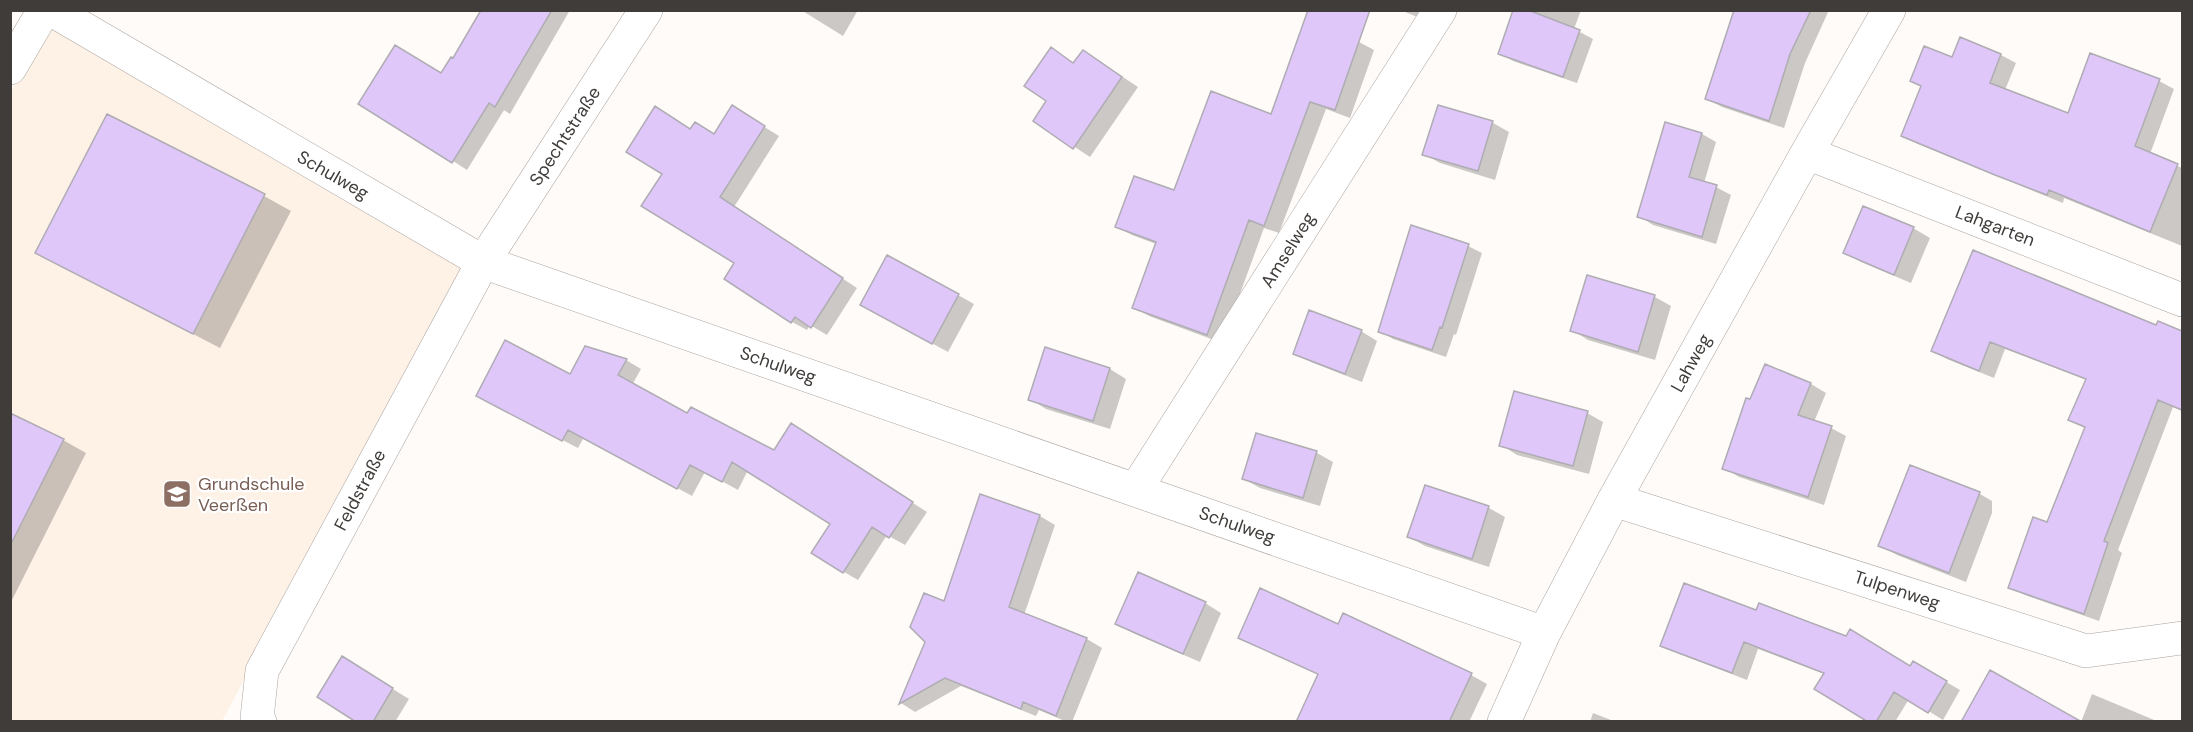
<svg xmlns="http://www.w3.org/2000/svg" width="2193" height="732" viewBox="0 0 2193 732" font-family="'DM Sans',sans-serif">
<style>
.built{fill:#fef1e6}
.shadow{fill:#0003}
.building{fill:#dfc7fa;stroke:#afacb3;stroke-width:1.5}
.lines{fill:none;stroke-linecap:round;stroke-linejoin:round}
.minor-casing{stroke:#aaa4a0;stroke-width:34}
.minor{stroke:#fff;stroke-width:33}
.labels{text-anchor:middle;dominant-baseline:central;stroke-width:4.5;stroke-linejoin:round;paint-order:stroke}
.street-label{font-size:18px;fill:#3f3c3a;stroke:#fff}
.education-label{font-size:18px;fill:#785e54;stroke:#fff;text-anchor:start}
</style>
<rect width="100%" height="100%" fill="#fffbf8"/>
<path class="built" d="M 47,26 L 466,266 L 222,721 L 11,722 L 11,91 Z"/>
<path class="shadow" d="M 483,10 L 570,10 L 510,114 L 504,110 L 467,170 L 453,161 L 442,75 L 454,60 Z
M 801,10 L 858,10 L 843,36 Z
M 1400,10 L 1429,10 L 1425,20 Z
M 1516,10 L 1581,10 L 1574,29 L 1593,39 L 1577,83 L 1513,61 L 1500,53 Z
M 1737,10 L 1829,10 L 1805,63 L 1784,128 L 1722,107 L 1707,99 Z
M 1961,39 L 2001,55 L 2016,63 L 2005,90 L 2069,114 L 2159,81 L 2174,89 L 2150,154 L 2182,168 L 2182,246 L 2064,198 L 2063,203 L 1918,144 L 1903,136 L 1953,59 Z
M 1359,42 L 1374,50 L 1350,118 L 1326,109 L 1279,233 L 1264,228 L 1222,343 L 1149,316 L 1134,307 L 1156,244 L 1132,235 L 1117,227 L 1175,192 L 1272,116 Z
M 1051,49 L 1075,64 L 1099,61 L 1138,87 L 1090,157 L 1035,121 L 1048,101 Z
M 1439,107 L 1493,123 L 1509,132 L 1495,180 L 1440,163 L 1424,154 Z
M 747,116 L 779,136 L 734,207 L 857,288 L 827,335 L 810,325 L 807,330 L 792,322 L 736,263 L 691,130 L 714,135 Z
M 1666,124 L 1702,134 L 1716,142 L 1704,183 L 1716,187 L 1731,195 L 1716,244 L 1653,225 L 1639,216 Z
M 264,196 L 291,211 L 220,348 L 37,253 Z
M 1864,208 L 1913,228 L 1930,238 L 1911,283 L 1861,262 L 1845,252 Z
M 1468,246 L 1482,253 L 1456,335 L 1454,334 L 1446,357 L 1393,339 L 1380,331 Z
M 1973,252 L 2157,327 L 2158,323 L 2182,332 L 2182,411 L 2173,407 L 2118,550 L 2122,553 L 2099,621 L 2025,595 L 2010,587 L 2048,524 L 2086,429 L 2070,419 L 2087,380 L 2005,349 L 1994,378 L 1947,359 L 1933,350 Z
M 1588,277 L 1655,297 L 1671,306 L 1655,360 L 1588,340 L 1572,330 Z
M 958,295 L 974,304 L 948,352 L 878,314 Z
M 1361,331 L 1377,341 L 1362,382 L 1311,362 L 1294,353 Z
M 1046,349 L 1110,369 L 1126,379 L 1110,429 L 1046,409 L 1030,399 Z
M 626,360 L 641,369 L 632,385 L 688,415 L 774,452 L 806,434 L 927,512 L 905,545 L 887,535 L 858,580 L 844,572 L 832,523 L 748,470 L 738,490 L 705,472 L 692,496 L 584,437 L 578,448 L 492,404 L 571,377 Z
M 1811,384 L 1826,393 L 1814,422 L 1831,428 L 1846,436 L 1824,505 L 1739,477 L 1724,468 L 1751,401 Z
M 1587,413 L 1603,422 L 1589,474 L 1517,455 L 1501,445 Z
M 10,430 L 63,440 L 86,453 L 10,604 Z
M 1317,453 L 1333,462 L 1320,506 L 1260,488 L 1244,479 Z
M 1426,487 L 1489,508 L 1505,517 L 1489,567 L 1425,546 L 1409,537 Z
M 1975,491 L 1992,501 L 1992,513 L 1966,582 L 1897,555 L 1880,545 Z
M 980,496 L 1040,516 L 1055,525 L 1024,615 L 1087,639 L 1102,648 L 1072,722 L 1067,722 L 1039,710 L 1036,716 L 961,686 L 915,712 L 901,703 L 944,603 Z
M 1685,585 L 1911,667 L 1914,663 L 1960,690 L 1943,720 L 1909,699 L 1895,722 L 1871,722 L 1824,674 L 1758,649 L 1747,680 L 1677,653 L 1662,645 Z
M 1205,603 L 1221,613 L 1200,662 L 1133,633 L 1117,623 Z
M 1339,626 L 1471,675 L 1487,684 L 1469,722 L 1452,722 L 1409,701 L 1319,675 L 1240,638 Z
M 359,668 L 409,699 L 395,722 L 359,722 Z
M 2092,694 L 2159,722 L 2081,722 Z
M 1593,713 L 1616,722 L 1590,722 Z"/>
<path class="building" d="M 481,10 L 552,10 L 495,107 L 489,103 L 452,163 L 358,104 L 395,45 L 441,73 L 451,57 L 453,58 Z
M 1308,10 L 1370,10 L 1335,110 L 1310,102 L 1264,226 L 1249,220 L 1207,335 L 1132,308 L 1156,242 L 1115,227 L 1134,176 L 1174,190 L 1211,91 L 1271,114 Z
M 1513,10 L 1528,10 L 1580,30 L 1563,77 L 1498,54 Z
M 1734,10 L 1811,10 L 1790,54 L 1769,121 L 1705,99 Z
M 1960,37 L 2001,54 L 1990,83 L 2068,113 L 2090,53 L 2160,79 L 2135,146 L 2178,164 L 2150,232 L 2049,190 L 2047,195 L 1995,175 L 1901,136 L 1921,86 L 1910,81 L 1924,46 L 1952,57 Z
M 1051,47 L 1073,63 L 1083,50 L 1122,77 L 1073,149 L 1033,121 L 1046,101 L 1024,86 Z
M 732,105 L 765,126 L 720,197 L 843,278 L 811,328 L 795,317 L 791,323 L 724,279 L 734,263 L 641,206 L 662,174 L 626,152 L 655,106 L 690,129 L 695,122 L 714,134 Z
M 1438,105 L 1493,121 L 1478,171 L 1422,155 Z
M 107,114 L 265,194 L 193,334 L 35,253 Z
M 1665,122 L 1702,133 L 1689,177 L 1717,185 L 1702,237 L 1637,217 Z
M 1863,206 L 1914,227 L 1894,275 L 1843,253 Z
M 1411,225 L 1469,244 L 1442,328 L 1440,327 L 1432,350 L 1378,332 Z
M 1973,250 L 2156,325 L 2158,321 L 2182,331 L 2182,410 L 2158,400 L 2104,541 L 2108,543 L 2084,614 L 2008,588 L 2033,517 L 2047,522 L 2085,427 L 2068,420 L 2086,379 L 1990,342 L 1979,371 L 1931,351 Z
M 887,255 L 959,294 L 932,344 L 860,305 Z
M 1587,275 L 1655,295 L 1638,352 L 1570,331 Z
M 1309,310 L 1362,330 L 1345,374 L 1293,354 Z
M 505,340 L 570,374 L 585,346 L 627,359 L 618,375 L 687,413 L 691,407 L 774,450 L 791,423 L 913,502 L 889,538 L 872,527 L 843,573 L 811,553 L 830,524 L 732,462 L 722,482 L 690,465 L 677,489 L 568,430 L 562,441 L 476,396 Z
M 1045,347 L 1110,368 L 1093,421 L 1028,400 Z
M 1765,364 L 1811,383 L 1798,415 L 1832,426 L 1808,497 L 1722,469 L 1746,398 L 1750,399 Z
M 1514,391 L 1588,411 L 1573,466 L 1499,446 Z
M 10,413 L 64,439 L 10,546 Z
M 1256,433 L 1317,451 L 1303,498 L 1242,479 Z
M 1910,465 L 1980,492 L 1949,573 L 1878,546 Z
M 1425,485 L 1489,506 L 1472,559 L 1407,537 Z
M 980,494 L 1040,515 L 1009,607 L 1087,638 L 1056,716 L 1023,702 L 1021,709 L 945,678 L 899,704 L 925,642 L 910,627 L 924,593 L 944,601 Z
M 1138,572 L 1206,602 L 1183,654 L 1115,624 Z
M 1684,583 L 1756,610 L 1759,603 L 1846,636 L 1850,629 L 1910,666 L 1913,661 L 1947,681 L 1928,713 L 1894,692 L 1876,722 L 1868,722 L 1814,689 L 1824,673 L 1744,642 L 1732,673 L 1660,646 Z
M 1260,588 L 1338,624 L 1343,613 L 1472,673 L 1449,722 L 1296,722 L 1318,674 L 1238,638 Z
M 342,656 L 393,688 L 373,722 L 356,722 L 317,697 Z
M 1990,670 L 2082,722 L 1961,722 Z"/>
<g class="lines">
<g class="minor-casing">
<path id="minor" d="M 52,10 L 483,262 L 1544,633
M 10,68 L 44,10
M 1807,153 L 2182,300
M 1136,489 L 1440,10
M 1614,500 L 2086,651 L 2182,638
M 260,722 L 257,718 L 262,671 L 483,262 L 646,10
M 1504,722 L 1544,633 L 1614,500 L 1807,153 L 1889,10"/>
</g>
<use href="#minor" class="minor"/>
</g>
<defs>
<g id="school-square" transform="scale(1.5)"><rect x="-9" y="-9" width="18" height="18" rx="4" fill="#8d6e63" stroke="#fff"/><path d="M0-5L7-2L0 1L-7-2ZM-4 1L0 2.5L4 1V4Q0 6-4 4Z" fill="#fff"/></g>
</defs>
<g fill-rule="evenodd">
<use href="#school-square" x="177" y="494"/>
</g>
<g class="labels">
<g class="street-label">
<text transform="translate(565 136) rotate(-57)">Spechtstraße</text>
<text transform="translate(333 175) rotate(30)">Schulweg</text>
<text transform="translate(1995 226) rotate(21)">Lahgarten</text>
<text transform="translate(1288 250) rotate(-58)">Amselweg</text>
<text transform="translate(1691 363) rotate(-61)">Lahweg</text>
<text transform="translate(778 365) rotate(19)">Schulweg</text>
<text transform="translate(360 490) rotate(-62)">Feldstraße</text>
<text transform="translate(1237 525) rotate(19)">Schulweg</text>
<text transform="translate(1897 590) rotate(18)">Tulpenweg</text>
</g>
<g class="education-label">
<text x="198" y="484">Grundschule<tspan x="198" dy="21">Veerßen</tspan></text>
</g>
</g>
<rect width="2193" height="732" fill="none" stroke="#3f3c3a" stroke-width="24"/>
</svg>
